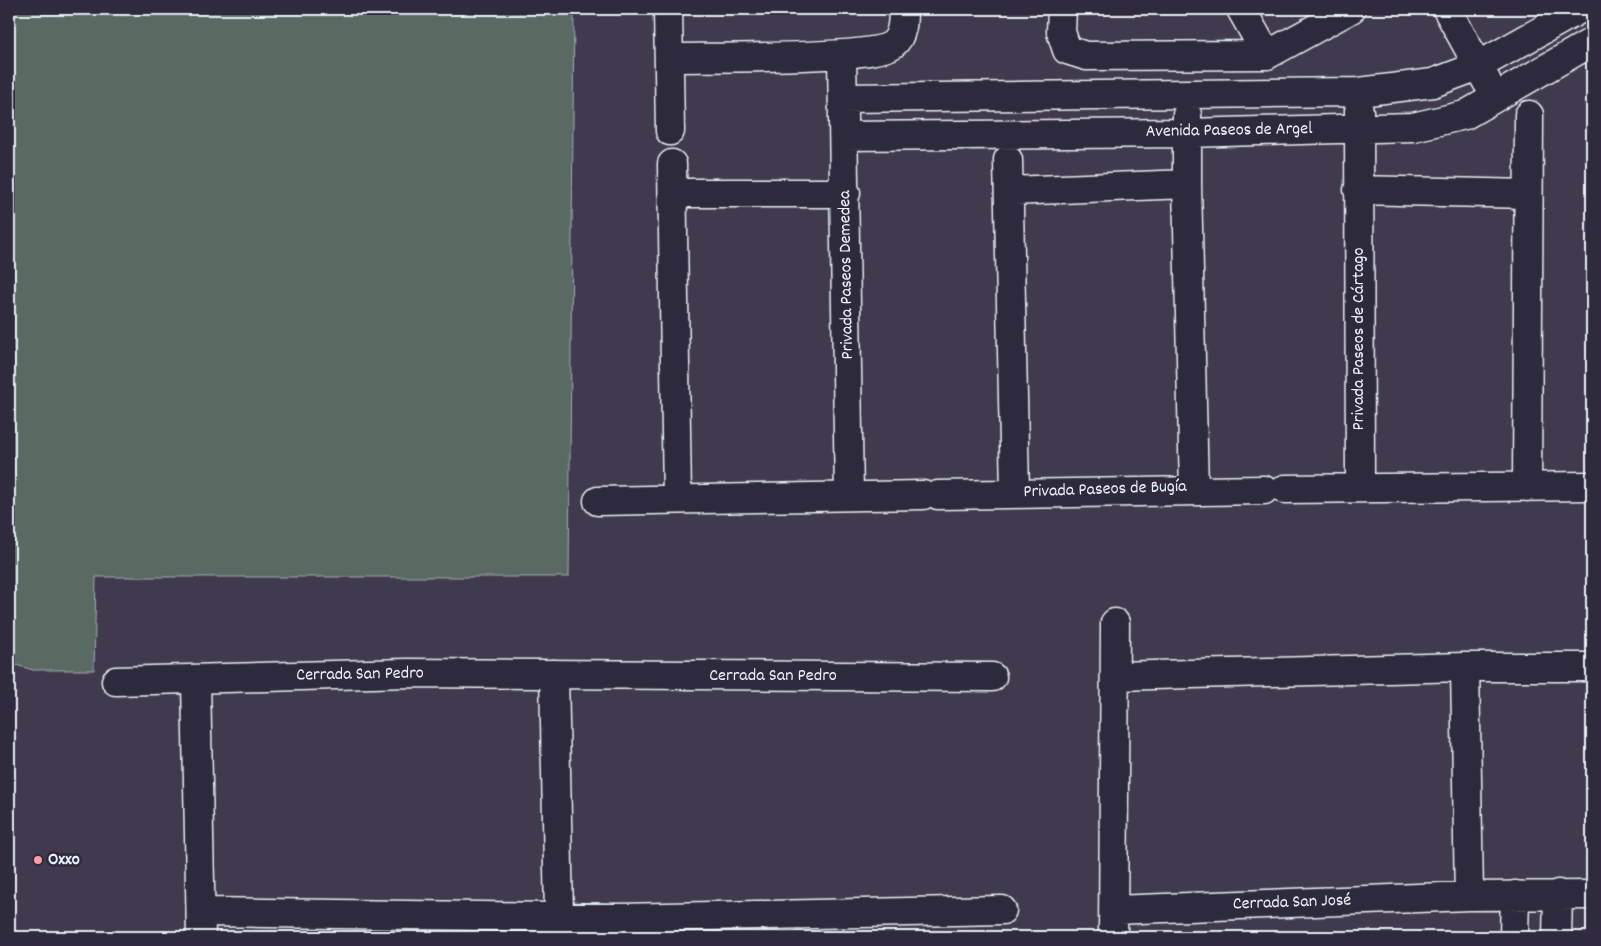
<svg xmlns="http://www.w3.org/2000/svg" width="1601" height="946" viewBox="0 0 1601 946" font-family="Dekko,sans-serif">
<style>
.green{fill:#5a6b63;stroke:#a1aeae}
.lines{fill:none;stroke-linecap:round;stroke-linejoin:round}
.minor-casing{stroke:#e8f1f8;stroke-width:31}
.minor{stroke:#2f2a3d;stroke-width:28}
.poi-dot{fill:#ff9aa2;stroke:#2f2a3d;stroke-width:2}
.labels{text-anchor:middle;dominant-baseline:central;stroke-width:5;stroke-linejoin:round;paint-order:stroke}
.street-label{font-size:18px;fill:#e8f1f8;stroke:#2f2a3d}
.poi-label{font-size:18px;font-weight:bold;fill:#e8f1f8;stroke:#2f2a3d;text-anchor:start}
</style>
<rect width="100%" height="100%" fill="#413a4f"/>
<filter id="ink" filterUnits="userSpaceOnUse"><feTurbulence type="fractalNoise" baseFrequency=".02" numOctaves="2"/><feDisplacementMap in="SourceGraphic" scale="10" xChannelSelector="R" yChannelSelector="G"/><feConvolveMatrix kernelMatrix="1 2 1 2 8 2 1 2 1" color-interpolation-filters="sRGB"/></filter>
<g filter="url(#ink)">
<path class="green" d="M 9,9 L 574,9 L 569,577 L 96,577 L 94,670 L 33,670 L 9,663 Z"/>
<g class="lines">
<g class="minor-casing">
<path id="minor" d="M 668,9 L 670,131
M 1062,9 L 1061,32 L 1067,50 L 1086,56 L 1267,55 L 1351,9
M 1241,9 L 1267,55
M 1447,9 L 1487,82
M 842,55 L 849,496
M 669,58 C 705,57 873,60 893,44 C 903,36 903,21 903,9
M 843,98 L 1359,92 L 1433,83 L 1478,66 L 1580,9
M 1359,111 L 1360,488
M 1187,115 L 1187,184 L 1194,491
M 844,136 L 1187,133 L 1413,127 L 1465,115 L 1592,42
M 1008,160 L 1015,493
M 672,164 L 677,499
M 1358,190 L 1528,194
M 1010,191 L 1187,184
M 673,193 L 846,193
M 1527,487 L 1529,115
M 1285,489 L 1592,486
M 938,495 L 1264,490
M 598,501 L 923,495
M 1465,667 L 1469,896
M 554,674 L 559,916
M 1115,676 L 1465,667 L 1592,667
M 196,680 L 201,937
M 116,681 L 407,673 L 992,677
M 1114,910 L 1469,896 L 1592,895
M 202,912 L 620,918 L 1002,910
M 1113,937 L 1115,623
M 1514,937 L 1515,895
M 1557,937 L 1558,894"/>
</g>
<use href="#minor" class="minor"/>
</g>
</g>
<circle class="poi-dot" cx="38" cy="860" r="5"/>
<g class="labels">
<g class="street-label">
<text transform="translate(1229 131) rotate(-1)">Avenida Paseos de Argel</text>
<text transform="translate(847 275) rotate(-91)">Privada Paseos Demedea</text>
<text transform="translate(1359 339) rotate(-90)">Privada Paseos de Cártago</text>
<text transform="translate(1105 490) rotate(-2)">Privada Paseos de Bugía</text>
<text transform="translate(360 675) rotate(-1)">Cerrada San Pedro</text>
<text x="773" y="676">Cerrada San Pedro</text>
<text transform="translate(1292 903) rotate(-2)">Cerrada San José</text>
</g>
<g class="poi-label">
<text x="48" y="860">Oxxo</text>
</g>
</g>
<rect width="1601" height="946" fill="none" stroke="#2f2a3d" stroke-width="30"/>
<rect x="15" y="15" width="1571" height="916" fill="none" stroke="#e8f1f8" stroke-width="2" filter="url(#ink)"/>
</svg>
